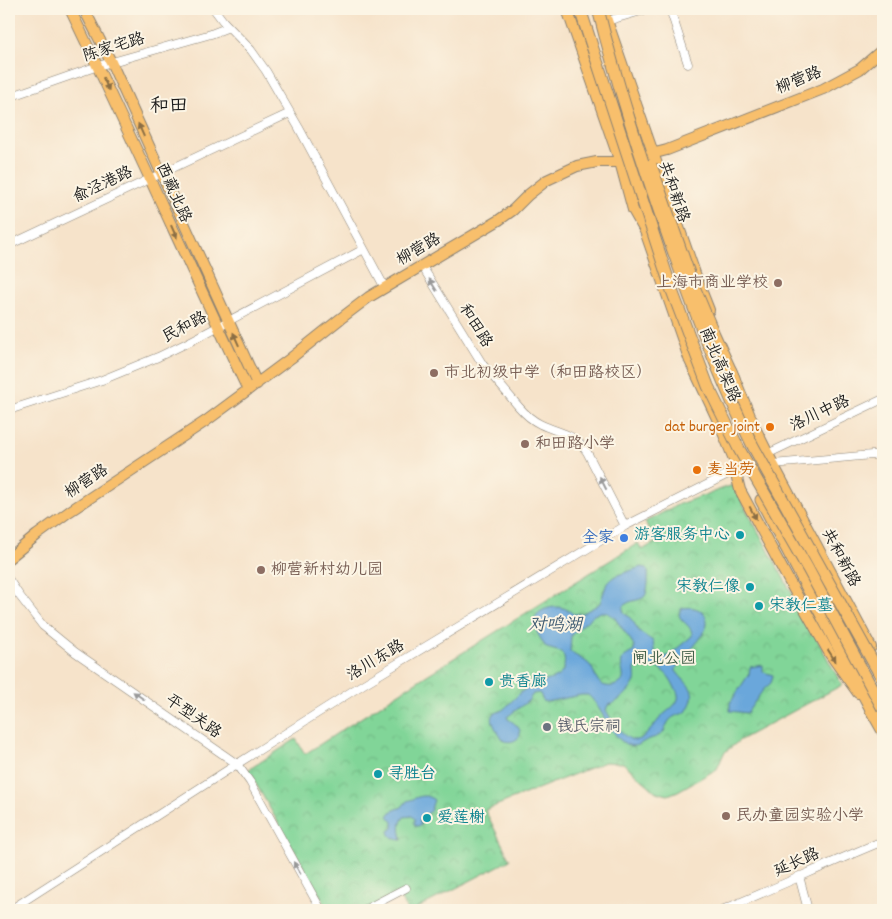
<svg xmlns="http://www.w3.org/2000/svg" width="892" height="919" viewBox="0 0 892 919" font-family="Dekko,'LXGW WenKai TC',sans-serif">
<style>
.park{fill:url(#park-crowns);stroke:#4e785a}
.water{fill:#6aa7db;stroke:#43627c;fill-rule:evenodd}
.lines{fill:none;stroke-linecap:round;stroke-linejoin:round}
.minor-casing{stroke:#898073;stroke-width:9}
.major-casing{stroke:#898073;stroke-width:12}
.highway-casing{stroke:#898073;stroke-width:13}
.minor{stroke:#fff;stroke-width:8}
.major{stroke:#f8bf6c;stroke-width:10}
.highway{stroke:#f8bf6c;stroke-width:11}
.highway-bridge-casing{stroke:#898073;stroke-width:13;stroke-linecap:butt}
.highway-bridge{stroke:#f8bf6c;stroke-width:11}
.oneway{fill:#8a6e44}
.oneway2{fill:#999}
.education-dot{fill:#8d6e63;stroke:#fcf5e5;stroke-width:2}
.food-dot{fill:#e8710a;stroke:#fcf5e5;stroke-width:2}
.culture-dot{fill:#0f9aa8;stroke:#fcf5e5;stroke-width:2}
.shop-dot{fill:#3f7fe0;stroke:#fcf5e5;stroke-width:2}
.worship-dot{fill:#6b7280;stroke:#fcf5e5;stroke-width:2}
.labels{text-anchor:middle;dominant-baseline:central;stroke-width:4;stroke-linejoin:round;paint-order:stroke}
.street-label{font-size:16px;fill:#1c1c1c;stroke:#fcf5e5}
.education-label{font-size:16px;fill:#785e54;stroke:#fcf5e5;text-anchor:start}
.food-label{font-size:16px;fill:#c56008;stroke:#fcf5e5;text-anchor:end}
.culture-label{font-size:16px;fill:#0d838f;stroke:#fcf5e5;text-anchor:start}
.shop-label{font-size:16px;fill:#366cbe;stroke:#fcf5e5;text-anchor:end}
.park-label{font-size:16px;fill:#3f5d47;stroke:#fcf5e5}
.worship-label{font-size:16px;fill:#5b616d;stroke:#fcf5e5;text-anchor:start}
.water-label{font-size:18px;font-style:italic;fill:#3f5b72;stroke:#fcf5e5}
.quarter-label{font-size:19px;fill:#1c1c1c;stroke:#fcf5e5}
</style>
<defs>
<pattern id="park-crowns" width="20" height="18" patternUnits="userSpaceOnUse" patternTransform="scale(1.25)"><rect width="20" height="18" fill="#81d598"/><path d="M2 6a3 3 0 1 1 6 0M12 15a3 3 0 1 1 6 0" fill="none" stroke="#6fb682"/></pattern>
</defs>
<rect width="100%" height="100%" fill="#fcf5e5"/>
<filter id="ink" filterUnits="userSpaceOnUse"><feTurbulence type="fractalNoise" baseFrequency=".02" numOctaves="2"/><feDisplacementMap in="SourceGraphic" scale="10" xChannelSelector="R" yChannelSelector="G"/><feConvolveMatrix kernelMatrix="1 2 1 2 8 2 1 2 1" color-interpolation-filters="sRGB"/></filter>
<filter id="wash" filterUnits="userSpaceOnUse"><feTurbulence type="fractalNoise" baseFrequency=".0096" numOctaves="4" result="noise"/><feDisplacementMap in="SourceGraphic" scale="20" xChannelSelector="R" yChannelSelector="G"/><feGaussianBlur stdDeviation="1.12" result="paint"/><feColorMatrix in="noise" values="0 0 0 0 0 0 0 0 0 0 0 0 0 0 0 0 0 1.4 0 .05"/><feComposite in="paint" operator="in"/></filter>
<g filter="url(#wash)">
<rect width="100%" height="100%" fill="#f6e3ca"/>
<path class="park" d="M 733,485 L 842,685 L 740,740 L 724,753 L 717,769 L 678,791 L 668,795 L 656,792 L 623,763 L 605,762 L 485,810 L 510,860 L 414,910 L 407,910 L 398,894 L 368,910 L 328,910 L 248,770 L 296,739 L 305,754 L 427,675 L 638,543 L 642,550 L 656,542 L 645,522 L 679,504 Z"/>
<path class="water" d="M 641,567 L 647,568 C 649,573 648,578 648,584 C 647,588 647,593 645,596 C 641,602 623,599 623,610 C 624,614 629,616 631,619 C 635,623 636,628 640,632 C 644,636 649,638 653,641 L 654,650 L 657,656 L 661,658 L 668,656 L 692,636 C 693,622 672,621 682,608 C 689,607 695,607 701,611 C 722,627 682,654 676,669 L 676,671 C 689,688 700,690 686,712 C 681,715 673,715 669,721 C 665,726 666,733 658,736 C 655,738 651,738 647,740 C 642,742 639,746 633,746 C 614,746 602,706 588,695 L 581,695 L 546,702 L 543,701 L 540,694 L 539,693 L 533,694 L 528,701 L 507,717 L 508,719 C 511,721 516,724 518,727 C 525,737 513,744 505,741 C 500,737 488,720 494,714 C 497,712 502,711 505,708 C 512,701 519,693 528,687 C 539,680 561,682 564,667 C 565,661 565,657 561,652 L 547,648 L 545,646 C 541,639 532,627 535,619 C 537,609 554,605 563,608 C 567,609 570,611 573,614 L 581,614 L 596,606 L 600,603 L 607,583 L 610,580 L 615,576 ZM 601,612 L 606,612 L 614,617 L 632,642 L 634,647 L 634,651 C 630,654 623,656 622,661 C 619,671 631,682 613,686 C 609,687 604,686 601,684 C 595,679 594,669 589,664 C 583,658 575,657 570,651 L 571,636 L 573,633 L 594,615 ZM 644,663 C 660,667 668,672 675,688 C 677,691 679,695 678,699 C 676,706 667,711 662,716 C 655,723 645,741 634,740 C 623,739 610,718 606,710 L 608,705 C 618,703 631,691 635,681 C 636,678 635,673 635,669 L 638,665 Z
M 763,665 L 763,672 L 773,675 L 771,683 L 763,690 L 747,713 L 730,711 L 730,703 L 749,674 L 750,667 Z
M 426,796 L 431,798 L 434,800 C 430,810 433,812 422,816 L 419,822 L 421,823 L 420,826 L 415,826 L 414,822 L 415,819 L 412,816 L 404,817 C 398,825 401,831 402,840 C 396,840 390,838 389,831 L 393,828 L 393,822 L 388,816 L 392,811 L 402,807 L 407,801 C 415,799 417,796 426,796 Z"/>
</g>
<g filter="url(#ink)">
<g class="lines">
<g class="minor-casing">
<path id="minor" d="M 214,9 L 223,21 L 251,50 L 266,71 L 299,128 L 385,288
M 670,9 L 688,64
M 607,21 L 648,9
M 9,97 L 98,66 L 211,34 L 229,27
M 9,245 L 290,113
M 422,266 L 483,365 L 519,407 C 525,414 532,420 540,424 C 560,434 573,432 587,452 L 625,526
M 9,410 L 102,380 L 158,357 L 189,342 L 364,249
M 763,456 L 883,399
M 773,464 L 883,454
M 9,580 L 19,595 L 43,626 L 75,652 L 237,764 L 250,782 L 321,910
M 799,876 L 808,910
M 10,910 L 237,764 L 362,685 L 625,526 L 742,467
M 364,910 L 406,888
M 722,910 C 776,888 829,863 883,841"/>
</g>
<g class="major-casing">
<path id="major" d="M 70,9 C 131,135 188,263 248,390
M 84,9 L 111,62 L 257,384
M 567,9 L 620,162 L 633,210 L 645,231 L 690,361 L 720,425 L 738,469 L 737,478 L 740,490 L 789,581 L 830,654 L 858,693
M 603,9 L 698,282 L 709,310
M 731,370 L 755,428 L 773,464 L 871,647
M 9,558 L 37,535 L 70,511 L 206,421 L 291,358 L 340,319 L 369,297 L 499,220 L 513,210 L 528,195 L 547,180 L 577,166 L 597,162 L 620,162 L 667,150 L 823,89 L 860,69 L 883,49
M 870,709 L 883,732"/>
</g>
<g class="highway-casing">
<path id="highway" d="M 713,332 L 734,378
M 761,500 L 874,715"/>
</g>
<use href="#minor" class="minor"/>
<use href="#major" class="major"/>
<use href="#highway" class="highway"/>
<g class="highway-bridge-casing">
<path id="highway-bridge" d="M 580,9 L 671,288 L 708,386 L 739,449 L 808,569 L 883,709
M 598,9 C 618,88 643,165 670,242 C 694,311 720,380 753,446 L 883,680
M 651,165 L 692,282 L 713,332"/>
</g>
<use href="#highway-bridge" class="highway-bridge"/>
</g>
<defs><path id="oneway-solid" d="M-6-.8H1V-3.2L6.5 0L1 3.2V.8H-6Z" transform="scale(1.25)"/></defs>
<g class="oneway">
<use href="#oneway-solid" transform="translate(106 84) rotate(65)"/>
<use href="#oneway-solid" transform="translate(141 130) rotate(-114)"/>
<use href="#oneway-solid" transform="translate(174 232) rotate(66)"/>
<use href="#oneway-solid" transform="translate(236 339) rotate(-114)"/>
<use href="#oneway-solid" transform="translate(753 513) rotate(62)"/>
<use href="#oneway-solid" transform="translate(832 656) rotate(57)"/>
</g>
<g class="oneway2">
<use href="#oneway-solid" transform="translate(433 285) rotate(-122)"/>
<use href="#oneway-solid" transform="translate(603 483) rotate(-117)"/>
<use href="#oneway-solid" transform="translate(139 696) rotate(-145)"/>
<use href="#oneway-solid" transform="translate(297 868) rotate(-119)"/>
</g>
</g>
<g class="education-dot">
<circle cx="778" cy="283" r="5"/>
<circle cx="434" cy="373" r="5"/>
<circle cx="525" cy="444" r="5"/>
<circle cx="261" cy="570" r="5"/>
<circle cx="726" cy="816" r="5"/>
</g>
<g class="food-dot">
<circle cx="770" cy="427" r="5"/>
<circle cx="697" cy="470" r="5"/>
</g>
<g class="culture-dot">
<circle cx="740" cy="535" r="5"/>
<circle cx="750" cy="587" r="5"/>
<circle cx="759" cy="606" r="5"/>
<circle cx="489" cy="682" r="5"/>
<circle cx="378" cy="774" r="5"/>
<circle cx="427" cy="818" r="5"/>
</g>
<circle class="shop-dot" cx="624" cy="538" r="5"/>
<circle class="worship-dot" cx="547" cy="727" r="5"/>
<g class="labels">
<g class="street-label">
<text transform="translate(114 48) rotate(-17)">陈家宅路</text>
<text transform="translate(799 81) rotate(-22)">柳营路</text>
<text transform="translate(103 185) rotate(-25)">俞泾港路</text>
<text transform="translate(673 192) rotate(71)">共和新路</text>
<text transform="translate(173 193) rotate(66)">西藏北路</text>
<text transform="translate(419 250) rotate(-30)">柳营路</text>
<text transform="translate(475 326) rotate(58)">和田路</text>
<text transform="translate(185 328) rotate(-28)">民和路</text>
<text transform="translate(719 365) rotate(67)">南北高架路</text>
<text transform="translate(820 414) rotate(-25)">洛川中路</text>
<text transform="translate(87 482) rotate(-33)">柳营路</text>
<text transform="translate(840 558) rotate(62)">共和新路</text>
<text transform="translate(376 661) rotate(-31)">洛川东路</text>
<text transform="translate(193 717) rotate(35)">平型关路</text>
<text transform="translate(797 863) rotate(-24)">延长路</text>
</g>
<g class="education-label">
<text x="768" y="283" text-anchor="end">上海市商业学校</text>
<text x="444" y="373">市北初级中学（和田路校区）</text>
<text x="535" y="444">和田路小学</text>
<text x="271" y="570">柳营新村幼儿园</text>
<text x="736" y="816">民办童园实验小学</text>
</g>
<g class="food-label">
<text x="760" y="427">dat burger joint</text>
<text x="707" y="470" text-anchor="start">麦当劳</text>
</g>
<g class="culture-label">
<text x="730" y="535" text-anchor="end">游客服务中心</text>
<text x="740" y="587" text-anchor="end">宋教仁像</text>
<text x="769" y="606">宋教仁墓</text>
<text x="499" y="682">贵香廊</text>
<text x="388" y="774">寻胜台</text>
<text x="437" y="818">爱莲榭</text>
</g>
<g class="shop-label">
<text x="614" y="538">全家</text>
</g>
<g class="park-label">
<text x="664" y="659">闸北公园</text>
</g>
<g class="worship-label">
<text x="557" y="727">钱氏宗祠</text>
</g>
<g class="water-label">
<text x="555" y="626">对鸣湖</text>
</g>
<g class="quarter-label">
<text x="169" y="107">和田</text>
</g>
</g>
<rect width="892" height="919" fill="none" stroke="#fcf5e5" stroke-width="30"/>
</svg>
